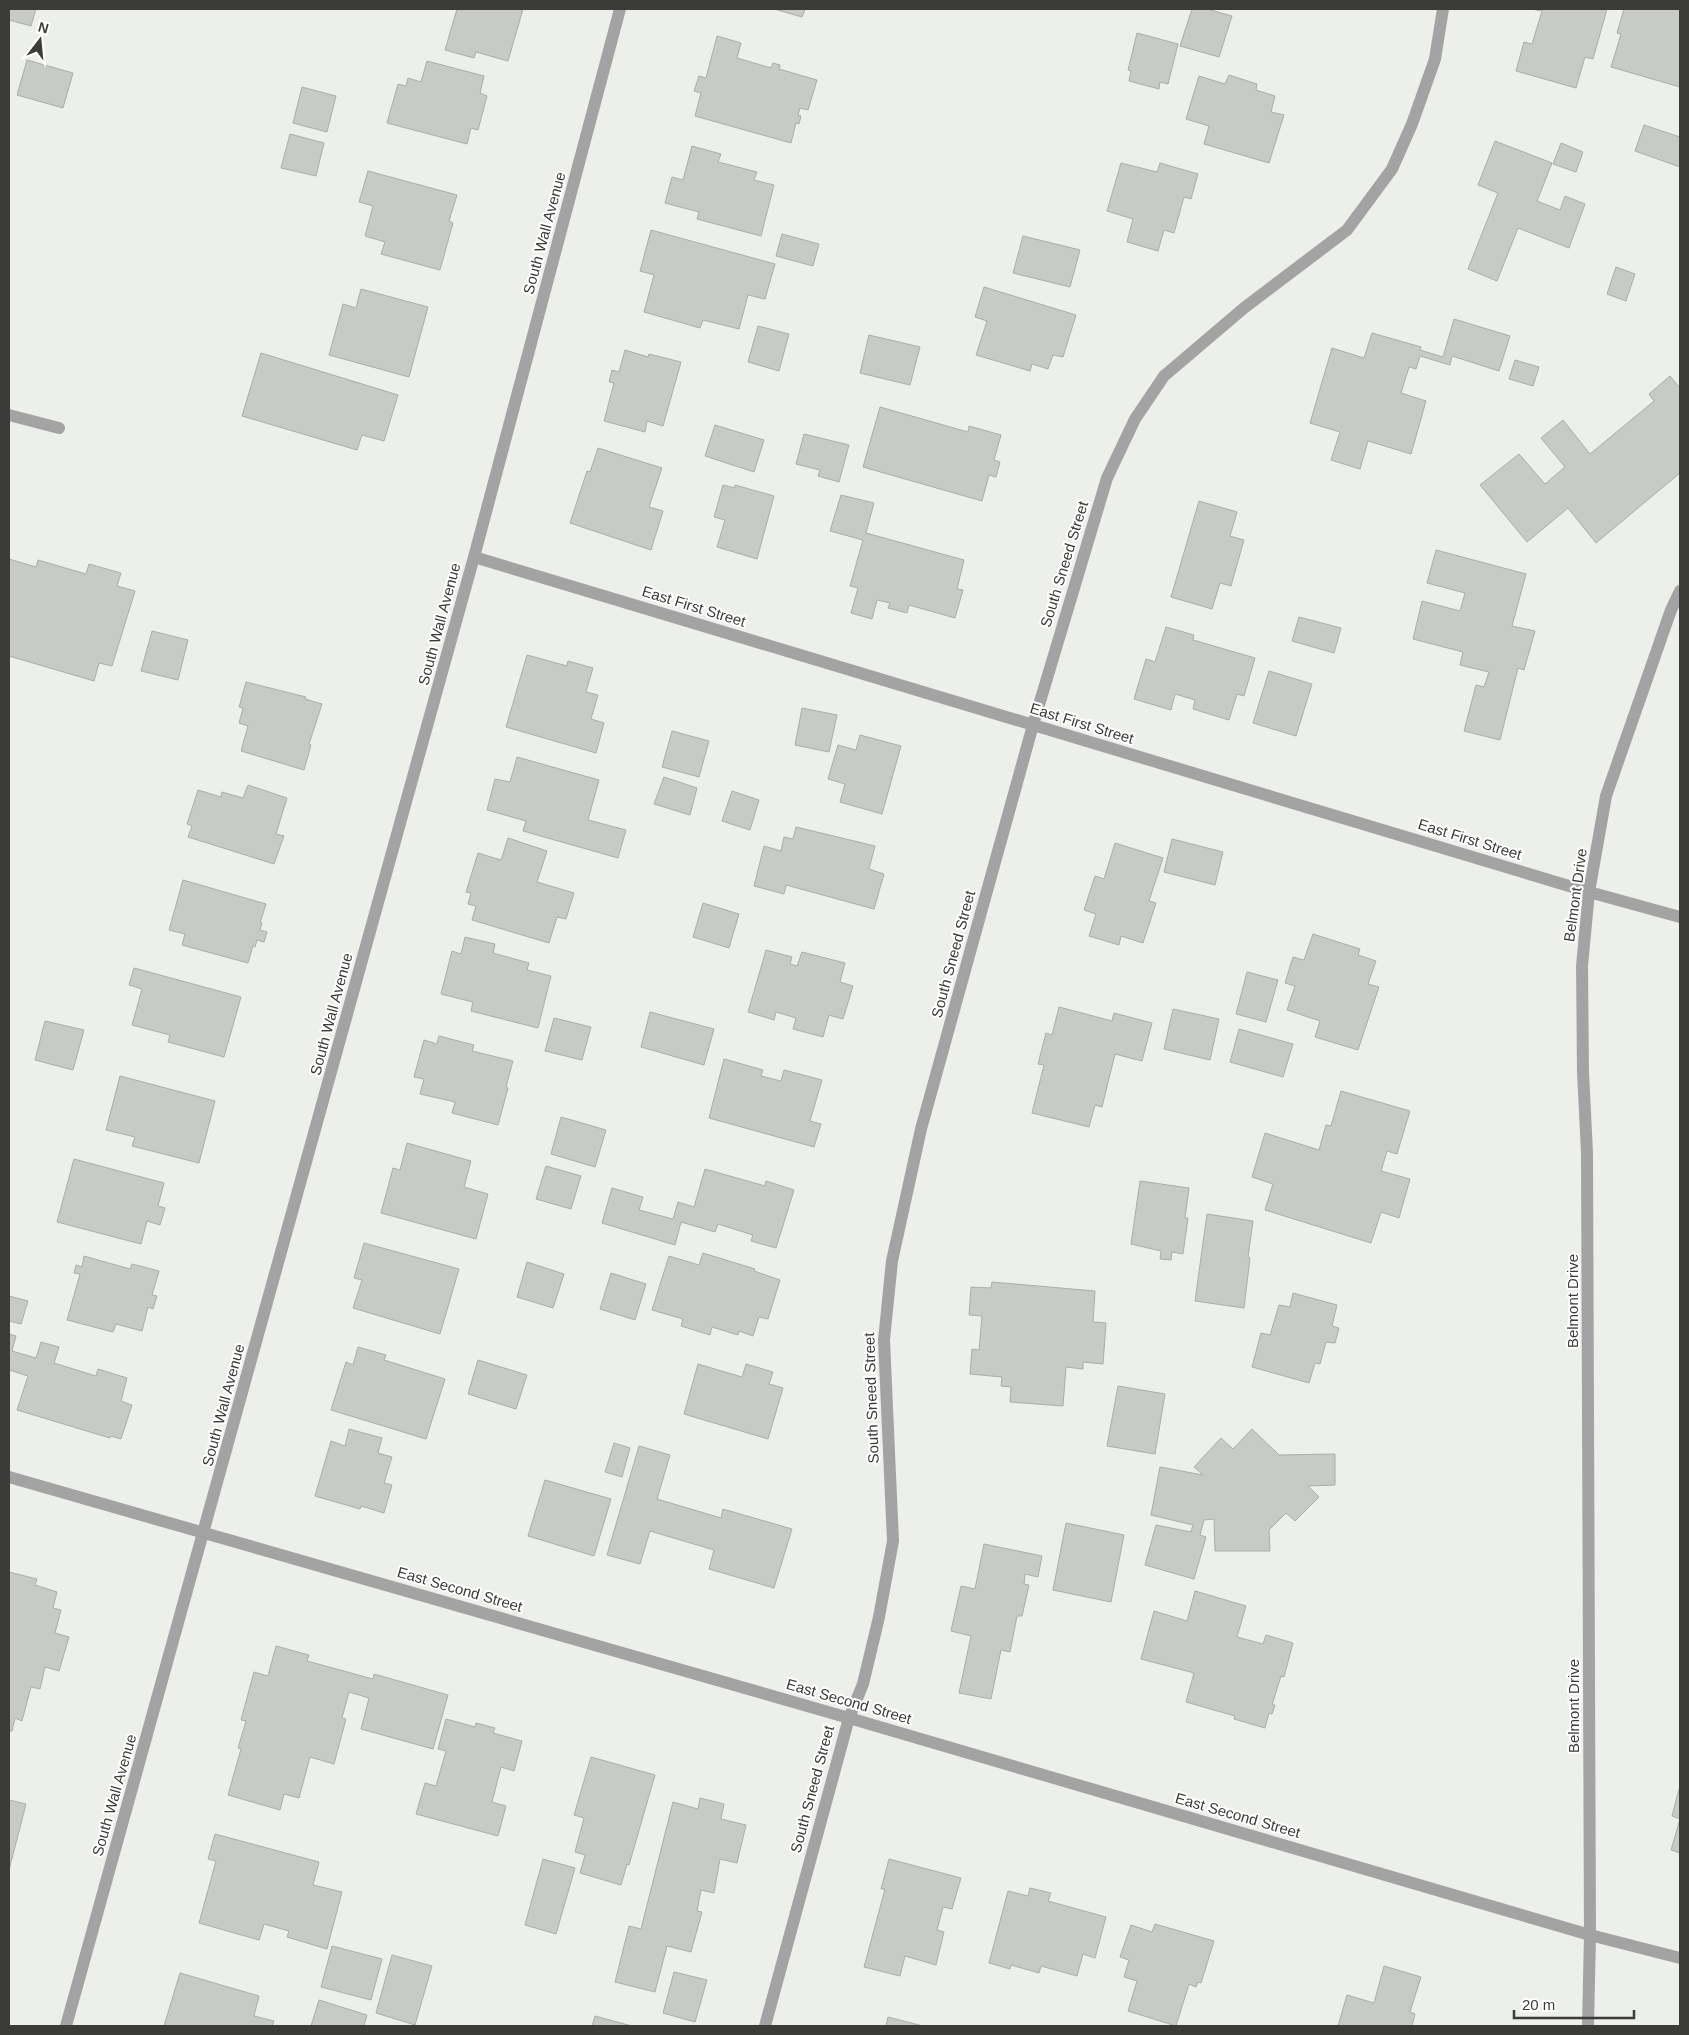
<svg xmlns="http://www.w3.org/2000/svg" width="1689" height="2035" viewBox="0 0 1689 2035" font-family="Arial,sans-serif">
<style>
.building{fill:#c8cac6;stroke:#abada9}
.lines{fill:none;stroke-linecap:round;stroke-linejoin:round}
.minor{stroke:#a4a3a4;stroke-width:12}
.labels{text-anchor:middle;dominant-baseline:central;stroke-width:4;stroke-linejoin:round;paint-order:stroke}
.street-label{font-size:15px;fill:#3b3b3a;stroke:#fff}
</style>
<rect width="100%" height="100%" fill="#edefeb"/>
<path class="building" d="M 9,9 L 36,9 L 31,26 L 9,20 Z
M 457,9 L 523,9 L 508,61 L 476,52 L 474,58 L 445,50 Z
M 774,9 L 805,9 L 802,17 Z
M 1192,9 L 1207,9 L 1232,16 L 1219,57 L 1180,46 Z
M 1531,9 L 1607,9 L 1593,59 L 1585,57 L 1576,88 L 1516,71 L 1524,42 L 1532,44 L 1542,11 Z
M 1624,9 L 1680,9 L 1680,87 L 1611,67 L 1621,34 L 1617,33 Z
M 1137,33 L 1178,44 L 1168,84 L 1160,82 L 1159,89 L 1129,81 L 1131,71 L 1128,70 Z
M 717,36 L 741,43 L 737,58 L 771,68 L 773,63 L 780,65 L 779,69 L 817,80 L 808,110 L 800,108 L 798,115 L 801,116 L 799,124 L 796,123 L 791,143 L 695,116 L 701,93 L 694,91 L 699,76 L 706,78 Z
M 27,60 L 73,73 L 63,108 L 17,95 Z
M 427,61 L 484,76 L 480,93 L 487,96 L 478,130 L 471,128 L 467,144 L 387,123 L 398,84 L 406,86 L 408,78 L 421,82 Z
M 1229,75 L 1257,84 L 1256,90 L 1275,96 L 1271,112 L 1284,115 L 1269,163 L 1204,144 L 1209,126 L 1186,119 L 1199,76 L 1225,84 Z
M 302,87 L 336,96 L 327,132 L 293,123 Z
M 1644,125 L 1680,137 L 1680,167 L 1635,151 Z
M 290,134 L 324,143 L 316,176 L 281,168 Z
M 1495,141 L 1552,163 L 1537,201 L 1560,210 L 1565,196 L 1585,204 L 1569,248 L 1518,228 L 1497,281 L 1468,269 L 1498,193 L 1478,185 Z
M 1561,143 L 1583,152 L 1576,172 L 1553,164 Z
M 692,146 L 721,154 L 718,162 L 757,172 L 754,180 L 774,185 L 761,236 L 697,219 L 699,212 L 665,203 L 672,177 L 683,180 Z
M 1121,163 L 1157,172 L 1160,163 L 1198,174 L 1191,199 L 1184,197 L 1174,233 L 1164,230 L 1158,251 L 1127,242 L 1133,219 L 1107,211 Z
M 368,171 L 457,195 L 449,221 L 453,223 L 440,270 L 381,254 L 385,242 L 365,236 L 373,206 L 359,202 Z
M 651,230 L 775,264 L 765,299 L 748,295 L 739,329 L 703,320 L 700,328 L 644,312 L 654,275 L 640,271 Z
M 782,234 L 819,244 L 813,266 L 776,256 Z
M 1023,236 L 1080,250 L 1070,287 L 1013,273 Z
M 1616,267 L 1635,274 L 1626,301 L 1607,294 Z
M 984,287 L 1076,315 L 1063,357 L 1053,355 L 1048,369 L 1032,364 L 1030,371 L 976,355 L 987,321 L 975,317 Z
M 361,289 L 428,307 L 409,377 L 329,355 L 343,304 L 356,308 Z
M 1454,319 L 1510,336 L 1499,371 L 1452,356 L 1450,365 L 1420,356 L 1416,369 L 1409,367 L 1401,393 L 1426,401 L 1411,454 L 1368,441 L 1360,469 L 1331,460 L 1340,432 L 1310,423 L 1332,348 L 1364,358 L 1372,333 L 1421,347 L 1420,350 L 1443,357 Z
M 758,326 L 789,334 L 779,371 L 748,362 Z
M 869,335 L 920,347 L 910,385 L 860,373 Z
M 625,350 L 648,357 L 649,354 L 681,362 L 663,426 L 647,421 L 645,432 L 604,421 L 614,383 L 609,382 L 612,370 L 619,372 Z
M 261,353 L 398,395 L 384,441 L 362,435 L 357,450 L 242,416 Z
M 1515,360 L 1539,367 L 1533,386 L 1509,379 Z
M 1670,376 L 1680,388 L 1680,473 L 1596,543 L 1568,508 L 1527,542 L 1480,485 L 1519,454 L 1545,484 L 1565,467 L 1541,438 L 1563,420 L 1590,454 L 1654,401 L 1649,394 Z
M 880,407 L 968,432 L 969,426 L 1001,435 L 994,460 L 1000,462 L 996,477 L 989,475 L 982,501 L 863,467 Z
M 715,425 L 764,440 L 754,472 L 705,456 Z
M 804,434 L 849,445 L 839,482 L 818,476 L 820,470 L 796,464 Z
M 598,448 L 662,468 L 649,507 L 663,511 L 651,550 L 570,523 L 587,471 L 590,472 Z
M 723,485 L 735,488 L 735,485 L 774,496 L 757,559 L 717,547 L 725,520 L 714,517 Z
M 841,495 L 874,503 L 866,533 L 964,560 L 957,589 L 963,590 L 955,618 L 909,605 L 907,613 L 888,608 L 890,603 L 877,600 L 872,619 L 851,613 L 858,588 L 850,586 L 863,540 L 830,531 Z
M 1199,501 L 1237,512 L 1230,536 L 1244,540 L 1231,586 L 1220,583 L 1212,609 L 1171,597 Z
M 1436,550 L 1526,574 L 1512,626 L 1535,631 L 1524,670 L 1518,668 L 1500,740 L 1464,731 L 1476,685 L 1484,687 L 1489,672 L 1460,665 L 1463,652 L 1413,639 L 1422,601 L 1460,611 L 1465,593 L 1427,583 Z
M 9,559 L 36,567 L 38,560 L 86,574 L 89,564 L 121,573 L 117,586 L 135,591 L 112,666 L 99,663 L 94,681 L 9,656 Z
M 1299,617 L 1341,628 L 1334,653 L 1292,641 Z
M 1166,627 L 1194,635 L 1193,640 L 1255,658 L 1244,696 L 1237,694 L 1229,720 L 1193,709 L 1195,700 L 1175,694 L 1171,710 L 1134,699 L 1146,659 L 1155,662 Z
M 152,631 L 188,640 L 178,680 L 141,671 Z
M 527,655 L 567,666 L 568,661 L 593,668 L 586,692 L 598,695 L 591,719 L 604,723 L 596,753 L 506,727 Z
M 1269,671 L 1312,684 L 1296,736 L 1253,723 Z
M 246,682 L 306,697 L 305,699 L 322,704 L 309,744 L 311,745 L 304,770 L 241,751 L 248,726 L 239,723 L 243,708 L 239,707 Z
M 802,708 L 837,715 L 829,752 L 795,745 Z
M 672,731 L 709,741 L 699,777 L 662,767 Z
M 860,735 L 901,746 L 882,814 L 840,802 L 845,784 L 828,779 L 838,745 L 856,750 Z
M 517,757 L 599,780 L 588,820 L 626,830 L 618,858 L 523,831 L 526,821 L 487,810 L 495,779 L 510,782 Z
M 664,777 L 697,788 L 690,815 L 654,804 Z
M 248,785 L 287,798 L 276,834 L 284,836 L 274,864 L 188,837 L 192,826 L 187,824 L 198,790 L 221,797 L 222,792 L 243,798 Z
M 732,791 L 759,800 L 750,830 L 722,821 Z
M 796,827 L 875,846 L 869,869 L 884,874 L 874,909 L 786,885 L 784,894 L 754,886 L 764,846 L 781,851 L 784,837 L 793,839 Z
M 508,838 L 547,851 L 537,882 L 574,893 L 566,919 L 557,917 L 549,943 L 472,920 L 476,906 L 468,904 L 471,893 L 466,892 L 478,853 L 501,860 Z
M 1172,839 L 1223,852 L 1215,885 L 1164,872 Z
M 1115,843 L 1163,858 L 1149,901 L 1156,903 L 1143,943 L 1121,936 L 1119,945 L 1089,936 L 1096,914 L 1084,910 L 1095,876 L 1104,879 Z
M 183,880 L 266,904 L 260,923 L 262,923 L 260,930 L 267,932 L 264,942 L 257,940 L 255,947 L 253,946 L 248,963 L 182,945 L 185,934 L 169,930 Z
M 703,903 L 739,914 L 729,948 L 693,937 Z
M 1313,934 L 1360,949 L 1358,955 L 1376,961 L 1368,984 L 1379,987 L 1358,1050 L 1315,1037 L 1320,1021 L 1287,1010 L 1295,986 L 1285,983 L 1293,957 L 1304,960 Z
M 465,937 L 495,944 L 493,953 L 529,963 L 527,970 L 551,976 L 538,1028 L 471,1011 L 473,1002 L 441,994 L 452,951 L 461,954 Z
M 766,950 L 792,957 L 790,964 L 797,966 L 802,952 L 845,963 L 840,982 L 853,986 L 843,1019 L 829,1015 L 823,1037 L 793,1029 L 796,1018 L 776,1012 L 774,1020 L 748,1012 Z
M 134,968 L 241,997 L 224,1057 L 168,1042 L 170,1035 L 132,1025 L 142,989 L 129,985 Z
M 1247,972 L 1278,980 L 1266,1022 L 1236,1014 Z
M 1059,1007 L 1112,1021 L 1114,1013 L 1152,1023 L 1142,1061 L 1115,1054 L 1102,1107 L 1095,1105 L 1089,1127 L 1032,1113 L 1044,1065 L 1038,1064 L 1046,1033 L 1052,1035 Z
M 1173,1009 L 1219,1019 L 1210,1060 L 1164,1049 Z
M 650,1012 L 714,1029 L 704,1065 L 641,1047 Z
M 554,1018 L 591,1027 L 582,1060 L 545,1051 Z
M 45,1021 L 84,1030 L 73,1070 L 35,1060 Z
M 1239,1029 L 1293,1044 L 1283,1077 L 1230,1062 Z
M 439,1036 L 474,1045 L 472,1051 L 513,1061 L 506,1087 L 508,1088 L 498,1125 L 452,1113 L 455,1102 L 420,1094 L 424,1079 L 414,1077 L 424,1040 L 437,1044 Z
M 724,1059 L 763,1070 L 761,1076 L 781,1081 L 784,1070 L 822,1080 L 810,1121 L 821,1124 L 814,1147 L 709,1118 Z
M 120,1076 L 215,1101 L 199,1163 L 132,1146 L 135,1137 L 106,1130 Z
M 1341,1091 L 1410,1111 L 1397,1154 L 1387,1151 L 1381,1171 L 1410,1179 L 1399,1218 L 1381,1212 L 1371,1243 L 1265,1210 L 1273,1184 L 1252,1177 L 1265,1133 L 1319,1150 L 1326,1125 L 1331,1126 Z
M 561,1117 L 606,1130 L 595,1167 L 551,1154 Z
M 407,1143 L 471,1161 L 464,1187 L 488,1194 L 476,1239 L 381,1213 L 393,1168 L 400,1170 Z
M 74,1159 L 164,1183 L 158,1206 L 165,1208 L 160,1225 L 147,1221 L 141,1244 L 57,1222 Z
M 546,1166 L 581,1176 L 571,1209 L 536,1199 Z
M 705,1169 L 765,1186 L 766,1181 L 794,1190 L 776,1248 L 751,1241 L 753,1235 L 718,1224 L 715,1232 L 681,1222 L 675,1245 L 602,1223 L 612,1188 L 643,1197 L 639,1210 L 673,1219 L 678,1202 L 694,1207 Z
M 1140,1181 L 1189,1188 L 1185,1218 L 1188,1218 L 1183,1254 L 1172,1252 L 1171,1260 L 1160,1259 L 1161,1251 L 1131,1244 Z
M 1207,1214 L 1253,1221 L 1248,1257 L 1250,1258 L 1244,1308 L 1195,1301 Z
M 364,1243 L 459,1269 L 440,1334 L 353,1308 L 362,1280 L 354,1278 Z
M 703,1253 L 755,1269 L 754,1271 L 780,1280 L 768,1319 L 759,1317 L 753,1336 L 739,1331 L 738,1335 L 712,1327 L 710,1335 L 681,1326 L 683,1319 L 652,1310 L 669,1256 L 699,1265 Z
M 84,1256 L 130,1269 L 132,1264 L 159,1271 L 152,1295 L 157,1296 L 153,1309 L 148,1307 L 142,1331 L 116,1324 L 113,1332 L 67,1320 L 80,1274 L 74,1273 L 76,1265 L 82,1267 Z
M 527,1262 L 564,1274 L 553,1308 L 517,1297 Z
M 611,1273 L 646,1284 L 635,1320 L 600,1309 Z
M 992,1282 L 1095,1291 L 1093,1322 L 1106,1323 L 1103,1364 L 1083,1362 L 1083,1369 L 1066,1367 L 1063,1406 L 1010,1402 L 1011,1387 L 1001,1386 L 1002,1377 L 970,1374 L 972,1349 L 979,1350 L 982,1316 L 969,1315 L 971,1287 L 991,1288 Z
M 1293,1293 L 1337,1305 L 1332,1326 L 1339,1328 L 1335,1343 L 1326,1342 L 1320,1364 L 1315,1363 L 1309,1383 L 1252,1367 L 1261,1333 L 1270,1335 L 1279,1305 L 1290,1307 Z
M 9,1296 L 28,1301 L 21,1324 L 9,1321 Z
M 9,1334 L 16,1336 L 12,1351 L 36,1358 L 41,1342 L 59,1347 L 54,1363 L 96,1376 L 98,1369 L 127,1378 L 121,1401 L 132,1405 L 121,1439 L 111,1436 L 110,1438 L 17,1410 L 28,1376 L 9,1370 Z
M 358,1347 L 386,1355 L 384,1360 L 445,1379 L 426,1439 L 331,1410 L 346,1362 L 353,1365 Z
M 478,1360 L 527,1375 L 516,1409 L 468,1394 Z
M 698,1364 L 742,1377 L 746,1364 L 773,1372 L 769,1384 L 783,1388 L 768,1439 L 684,1414 Z
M 1118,1386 L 1165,1394 L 1155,1454 L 1107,1446 Z
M 349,1429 L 382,1438 L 378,1453 L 392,1457 L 384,1483 L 392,1485 L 384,1513 L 361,1506 L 360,1509 L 315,1496 L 331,1441 L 345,1446 Z
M 1252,1429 L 1279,1455 L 1335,1454 L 1335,1485 L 1308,1486 L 1319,1497 L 1295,1521 L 1286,1513 L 1269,1530 L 1270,1551 L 1215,1551 L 1214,1519 L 1204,1520 L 1200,1535 L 1206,1537 L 1194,1579 L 1145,1565 L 1156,1525 L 1191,1532 L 1193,1525 L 1151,1515 L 1160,1467 L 1203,1475 L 1194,1467 L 1221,1438 L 1233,1449 Z
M 614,1443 L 630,1448 L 622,1477 L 605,1472 Z
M 639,1446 L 670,1455 L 657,1499 L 721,1518 L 723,1509 L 792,1529 L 774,1588 L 709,1569 L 714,1550 L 650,1531 L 640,1564 L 607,1555 Z
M 545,1480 L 611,1499 L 594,1556 L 528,1536 Z
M 1066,1523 L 1124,1535 L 1111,1602 L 1053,1590 Z
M 984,1544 L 1042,1556 L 1038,1577 L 1025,1574 L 1024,1584 L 1029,1585 L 1022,1616 L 1017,1616 L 1010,1652 L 1001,1650 L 991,1699 L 959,1693 L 971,1636 L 951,1631 L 961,1586 L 975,1589 Z
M 9,1572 L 37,1579 L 35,1585 L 57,1592 L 53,1608 L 61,1610 L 55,1633 L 69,1637 L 59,1671 L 45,1667 L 40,1689 L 31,1687 L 22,1721 L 15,1718 L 12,1731 L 9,1731 Z
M 1195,1591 L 1246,1606 L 1237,1637 L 1263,1644 L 1266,1635 L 1293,1643 L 1284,1677 L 1281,1676 L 1272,1705 L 1275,1705 L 1272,1714 L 1269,1713 L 1265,1728 L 1234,1719 L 1235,1716 L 1186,1702 L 1194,1673 L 1141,1659 L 1154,1611 L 1187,1621 Z
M 276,1646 L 309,1655 L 307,1661 L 373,1679 L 374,1674 L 448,1695 L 433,1749 L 361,1729 L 369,1698 L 349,1692 L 342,1718 L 346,1719 L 334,1764 L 310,1757 L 299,1798 L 284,1794 L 280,1810 L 228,1795 L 241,1749 L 238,1748 L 246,1721 L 241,1720 L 254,1672 L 268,1676 Z
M 446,1719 L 475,1727 L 476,1723 L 495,1728 L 493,1733 L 522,1741 L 514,1771 L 501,1767 L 492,1802 L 506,1806 L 498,1836 L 416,1814 L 425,1783 L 436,1786 L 446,1751 L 438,1749 Z
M 591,1757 L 655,1775 L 629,1865 L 627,1864 L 621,1885 L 580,1873 L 585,1855 L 575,1852 L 584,1818 L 574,1815 Z
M 1679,1789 L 1680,1789 L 1680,1853 L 1671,1850 L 1680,1819 L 1672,1816 Z
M 700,1798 L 724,1804 L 721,1819 L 746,1825 L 737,1863 L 720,1859 L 714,1893 L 701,1890 L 697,1911 L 702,1912 L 691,1952 L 667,1946 L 655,1992 L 615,1982 L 629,1926 L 641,1929 L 673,1802 L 698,1809 Z
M 9,1800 L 26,1804 L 9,1870 Z
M 215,1834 L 319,1862 L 313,1885 L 342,1892 L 327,1949 L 287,1937 L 289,1931 L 264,1924 L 259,1940 L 199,1923 L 216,1861 L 208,1859 Z
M 543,1859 L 575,1868 L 556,1934 L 525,1925 Z
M 889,1859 L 961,1878 L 952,1909 L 943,1907 L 937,1930 L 944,1932 L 936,1965 L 905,1956 L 900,1976 L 864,1967 L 885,1889 L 881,1889 Z
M 1030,1888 L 1051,1893 L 1048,1901 L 1106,1917 L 1095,1958 L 1083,1954 L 1077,1976 L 1041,1966 L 1039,1973 L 1011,1965 L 1010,1969 L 989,1963 L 1008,1891 L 1028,1896 Z
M 1155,1924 L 1214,1941 L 1201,1983 L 1198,1982 L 1196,1987 L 1189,1984 L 1176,2026 L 1128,2011 L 1137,1981 L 1124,1977 L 1129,1960 L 1120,1957 L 1131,1925 L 1152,1932 Z
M 332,1946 L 382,1959 L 371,2000 L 321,1987 Z
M 392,1955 L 432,1966 L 415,2025 L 376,2013 Z
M 1384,1966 L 1421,1977 L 1410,2012 L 1415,2014 L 1412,2026 L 1338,2026 L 1347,1995 L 1374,2003 Z
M 674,1972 L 707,1980 L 695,2022 L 663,2013 Z
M 180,1973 L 259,1996 L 254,2016 L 274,2021 L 272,2026 L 164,2026 Z
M 319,2000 L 367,2015 L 364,2026 L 311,2026 Z
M 595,2016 L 632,2026 L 592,2026 Z
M 888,2017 L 923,2026 L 886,2026 Z"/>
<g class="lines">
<path class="minor" d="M 9,415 L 59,428
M 474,557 L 1589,892 L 1680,917
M 9,1477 L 849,1718 L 1590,1935 L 1680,1958
M 66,2026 L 474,557 L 620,9
M 765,2026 L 849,1718 L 863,1684 L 879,1617 L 893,1541 L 884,1340 L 892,1261 L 921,1129 L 1033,725 L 1107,478 L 1135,419 L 1164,376 L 1244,308 L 1347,230 L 1392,169 L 1412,124 L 1435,59 L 1443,9
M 1588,2026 L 1590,1935 L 1587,1153 L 1583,1072 L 1582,966 L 1589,892 L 1606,796 L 1671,610 L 1680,591"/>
</g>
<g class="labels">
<g class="street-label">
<text transform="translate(544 233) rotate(-75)">South Wall Avenue</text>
<text transform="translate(1064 564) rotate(-73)">South Sneed Street</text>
<text transform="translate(694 606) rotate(17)">East First Street</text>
<text transform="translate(439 624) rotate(-75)">South Wall Avenue</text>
<text transform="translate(1082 723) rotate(17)">East First Street</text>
<text transform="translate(1470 839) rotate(17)">East First Street</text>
<text transform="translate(1575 895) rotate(-82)">Belmont Drive</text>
<text transform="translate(953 954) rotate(-75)">South Sneed Street</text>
<text transform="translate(331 1014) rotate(-75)">South Wall Avenue</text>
<text transform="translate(1572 1301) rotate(-90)">Belmont Drive</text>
<text transform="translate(871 1398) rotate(-92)">South Sneed Street</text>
<text transform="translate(223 1405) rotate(-75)">South Wall Avenue</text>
<text transform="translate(460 1589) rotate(16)">East Second Street</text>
<text transform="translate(849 1701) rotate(16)">East Second Street</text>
<text transform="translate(1573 1706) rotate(-90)">Belmont Drive</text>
<text transform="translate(812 1789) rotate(-75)">South Sneed Street</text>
<text transform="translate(114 1795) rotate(-74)">South Wall Avenue</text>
<text transform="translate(1238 1815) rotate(16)">East Second Street</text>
</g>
</g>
<rect width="1689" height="2035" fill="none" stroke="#3b3b3a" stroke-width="20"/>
<g transform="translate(40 40) rotate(16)" stroke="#ffffff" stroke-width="4" paint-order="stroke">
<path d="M0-4L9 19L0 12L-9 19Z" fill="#3b3b3a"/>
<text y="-8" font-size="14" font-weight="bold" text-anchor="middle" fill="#3b3b3a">N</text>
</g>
<path d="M1514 2010v8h120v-8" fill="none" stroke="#3b3b3a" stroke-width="2.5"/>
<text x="1522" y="2010" font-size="15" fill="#3b3b3a" stroke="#ffffff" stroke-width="4" paint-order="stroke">20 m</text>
</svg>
